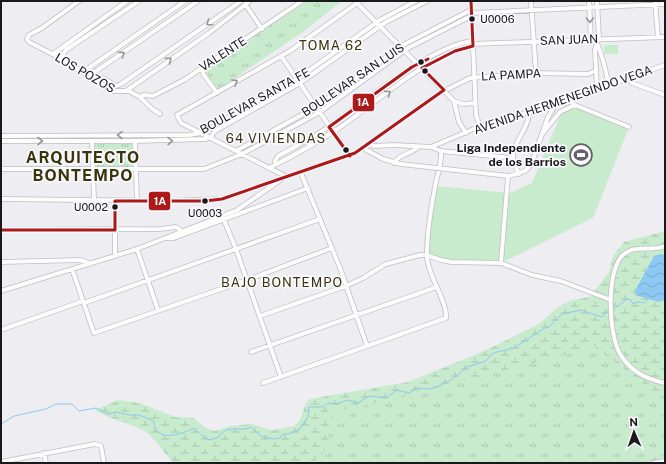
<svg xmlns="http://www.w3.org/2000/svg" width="666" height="464" viewBox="0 0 666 464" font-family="'Public Sans',sans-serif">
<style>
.wetland{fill:url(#wetland-marsh)}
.park{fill:url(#park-tufts)}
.pitch{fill:#c8eacd}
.water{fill:url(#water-waves)}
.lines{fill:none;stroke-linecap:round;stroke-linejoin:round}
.stream{stroke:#8dc9f2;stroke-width:1}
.minor-casing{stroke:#bfbec2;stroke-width:5.5}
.minor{stroke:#fcfcfd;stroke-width:4}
.bus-1-casing{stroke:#f9f9fe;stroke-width:6}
.bus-1{stroke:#ac1919;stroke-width:3}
.oneway{stroke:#969697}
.bus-dot{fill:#19191b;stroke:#f9f9fe;stroke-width:1.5}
.labels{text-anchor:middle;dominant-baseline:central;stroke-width:3.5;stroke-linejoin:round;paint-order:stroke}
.bus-label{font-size:11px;fill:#19191b;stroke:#f9f9fe;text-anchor:start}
.street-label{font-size:12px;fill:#19191b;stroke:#f9f9fe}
.poi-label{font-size:12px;font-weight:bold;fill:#19191b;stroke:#f9f9fe;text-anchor:end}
.neighbourhood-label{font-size:13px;letter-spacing:1px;fill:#393409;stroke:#f9f9fe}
.district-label{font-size:16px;font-weight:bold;letter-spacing:1px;fill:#393409;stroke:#f9f9fe}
.line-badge{stroke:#f9f9fe;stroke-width:1.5}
.badge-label{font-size:11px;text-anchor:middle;font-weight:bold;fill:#fff}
</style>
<defs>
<pattern id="wetland-marsh" width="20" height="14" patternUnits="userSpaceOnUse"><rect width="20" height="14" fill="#c8eacd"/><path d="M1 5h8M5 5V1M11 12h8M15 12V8" fill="none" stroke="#abc8af"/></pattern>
<pattern id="park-tufts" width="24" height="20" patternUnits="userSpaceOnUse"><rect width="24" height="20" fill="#c8eacd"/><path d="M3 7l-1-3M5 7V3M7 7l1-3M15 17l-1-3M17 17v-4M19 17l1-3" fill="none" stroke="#abc8af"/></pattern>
<pattern id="water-waves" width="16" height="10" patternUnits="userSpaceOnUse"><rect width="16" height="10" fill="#8dc9f2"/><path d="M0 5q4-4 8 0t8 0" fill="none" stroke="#79accf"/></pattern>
</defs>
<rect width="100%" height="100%" fill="#ededf2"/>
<path class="wetland" d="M 665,231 L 665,463 L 174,463 C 163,453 157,439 144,431 C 129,422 110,420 95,410 L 118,400 L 140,403 L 175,417 L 194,418 L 204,427 L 214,431 L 231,426 L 252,424 L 271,430 L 294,426 L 300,420 L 306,403 L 310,399 L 408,382 L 482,352 L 539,324 L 558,307 L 572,300 L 590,297 L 609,272 L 613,256 L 624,242 Z"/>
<path class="park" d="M 303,1 L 342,1 L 300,34 L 217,90 L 206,73 L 207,66 L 293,10 Z
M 95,144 L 132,144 L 132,167 L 95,167 Z
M 595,347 L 656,393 L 665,403 L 665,456 L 618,463 L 313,463 L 326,450 L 334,410 L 356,408 Z"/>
<path class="pitch" d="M 604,45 L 618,45 L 618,54 L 604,54 Z
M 567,100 L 629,127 L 593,218 L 501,263 L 451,262 L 426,255 L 428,242 L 424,242 L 433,187 L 435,186 L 510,193 L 532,183 Z"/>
<path class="water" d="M 660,254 L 665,255 L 665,300 L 659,302 L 635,295 L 636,289 L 654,256 Z"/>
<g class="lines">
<path class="stream" d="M 614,309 L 627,299 L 631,300 L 633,304 L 638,302 L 645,303 L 648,298
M 1,424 L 14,416 L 46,409 L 56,404 L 72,404 L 79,411 L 96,408 L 108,414 L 116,412 L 129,415 L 139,415 L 154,421 C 154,444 183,434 194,428 L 201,435 L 210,440 L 219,437 C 226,423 240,433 251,427 L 261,436 L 274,439 L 280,438 L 282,435 L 291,433 L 300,429 L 308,417 L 309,407 L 322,407 L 329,403 L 336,404 L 348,400 L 358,403 L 369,396 L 386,398 L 397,390 L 410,393 L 415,388 L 429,389 L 437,387 L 453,379 L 467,367 L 486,361 L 493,353 L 514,348 L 543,329 L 550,326 L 562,314 L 581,310 L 602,317 L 608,310"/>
<g class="minor-casing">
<path id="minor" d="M 79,1 L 42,28 L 29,35 L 27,39 L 29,42 L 60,58 L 113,91 L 129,91 L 140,97 L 151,108 L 160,114
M 355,1 L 454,101 L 459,122 L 466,133
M 471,1 L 476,115 L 480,127
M 531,1 L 536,73
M 589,1 L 591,40
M 597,1 L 599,39
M 655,1 L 658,37
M 245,4 L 262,29
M 471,13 L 665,4
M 596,40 L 603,60 L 609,85
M 472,44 L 665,37
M 597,44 L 595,50 L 597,89
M 53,54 L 127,1
M 281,56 L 350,156
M 60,58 L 66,50 L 139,1
M 201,67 L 204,75 L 217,93
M 83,72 L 185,1
M 89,76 L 198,1
M 628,78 L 632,83 L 665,95
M 97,81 L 103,78 L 116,86 L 121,84 L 241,1
M 126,91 L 209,33 L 250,1
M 140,97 L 144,95 L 153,96 L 184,80 L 302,1
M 569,99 L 575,105 L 629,127
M 454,101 L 463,104 L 475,103
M 543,133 L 560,112 L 575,105
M 1,136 L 189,135 L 201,133 L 297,79 L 380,20 L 416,1
M 1,141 L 135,141 L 206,139 L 211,137 L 215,131 L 300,83 L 386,22 L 427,1
M 92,141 L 94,201
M 135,141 L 137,201
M 369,144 L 374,146 L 394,145 L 431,147 L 476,128 L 567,100 L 665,65
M 431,147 L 441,151 L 513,158
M 363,148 L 383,159 L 401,164 L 509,176 L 525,171 L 531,165 L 548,117 L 556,104
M 236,151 L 316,107 L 405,44 L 471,10
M 394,163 C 399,154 411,154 418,147
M 276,164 L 275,161 L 278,156 C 296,146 315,137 331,125 C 366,101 431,46 472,41
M 269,168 C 291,157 315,144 336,130 C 371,107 432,51 473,46
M 1,169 L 204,169 L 242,154 L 320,112 L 408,48 L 471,16
M 301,173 L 340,268 L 367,346
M 519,174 C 517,169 513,164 513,159 C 512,142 529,129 529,113
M 285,176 L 181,123 L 177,115 L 290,51 L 360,1
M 1,199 L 171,201 L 222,199 L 355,153 L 438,94 L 470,78 L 536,73 L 588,74 L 595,71
M 115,201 L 115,255
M 222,215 L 236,249 L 281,377
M 1,230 L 160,229 L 176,227 L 182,231
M 167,238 L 174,238 L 308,188
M 665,246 C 652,252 636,244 624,254 C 605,269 608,339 622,357 C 633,373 647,379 665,383
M 137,249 L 158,310
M 1,262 L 80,260 L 89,263
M 501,263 L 508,176
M 72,269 L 94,333 L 247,280 L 332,248
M 1,291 L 137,249 L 237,210 L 282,179
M 84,303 L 320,219
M 260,316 L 346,286 L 363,278 L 386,264 L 420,255 L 426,255 L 441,260 L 451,262 L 501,263 L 532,275 L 561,281 L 611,300
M 1,330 L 83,301
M 251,352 L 437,287
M 263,383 L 446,318 C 448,302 426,273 427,254 C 427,232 431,208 435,187 C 437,174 442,165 441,151
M 44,453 L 46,463
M 1,462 L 95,444 L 101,446 L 104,463
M 653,463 L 665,461"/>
</g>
<use href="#minor" class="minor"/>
<g class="bus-1-casing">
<path id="bus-1" d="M 350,156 L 329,127 L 412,67 L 428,59
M 1,230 L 115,230 L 115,201 L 205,201 L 222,199 L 355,153 L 444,90 L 422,68 L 455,51 L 473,46 L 471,1"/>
</g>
<use href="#bus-1" class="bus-1"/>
</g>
<defs><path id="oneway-chevron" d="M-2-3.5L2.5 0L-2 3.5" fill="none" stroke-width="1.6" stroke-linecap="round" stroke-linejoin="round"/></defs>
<g class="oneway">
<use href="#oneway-chevron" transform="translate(590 20) rotate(87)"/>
<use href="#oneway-chevron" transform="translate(209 23) rotate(145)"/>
<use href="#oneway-chevron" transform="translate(122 54) rotate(-34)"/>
<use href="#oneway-chevron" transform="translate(169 60) rotate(-35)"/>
<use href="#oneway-chevron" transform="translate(235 82) rotate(-30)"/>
<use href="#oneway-chevron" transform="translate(388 93) rotate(-36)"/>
<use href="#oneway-chevron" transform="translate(120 135) rotate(-179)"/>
<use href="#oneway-chevron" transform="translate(40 141)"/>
<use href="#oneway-chevron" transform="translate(170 141) rotate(-1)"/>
</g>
<defs>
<g id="stadium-ring" transform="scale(1.15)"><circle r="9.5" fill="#f9f9fe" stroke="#636366" stroke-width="1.5"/><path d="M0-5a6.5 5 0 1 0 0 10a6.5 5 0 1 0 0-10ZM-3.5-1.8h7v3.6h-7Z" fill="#636366"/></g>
</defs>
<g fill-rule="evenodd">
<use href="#stadium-ring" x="581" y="155"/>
</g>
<g class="bus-dot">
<circle cx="472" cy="19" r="3.5"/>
<circle cx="421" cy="62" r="3.5"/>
<circle cx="425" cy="71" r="3.5"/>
<circle cx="346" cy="150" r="3.5"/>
<circle cx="205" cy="201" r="3.5"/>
<circle cx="115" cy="207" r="3.5"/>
</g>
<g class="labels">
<g class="bus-label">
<text x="480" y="19">U0006</text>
<text x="108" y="207" text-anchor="end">U0002</text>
<text x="205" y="213" text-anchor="middle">U0003</text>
</g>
<g class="street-label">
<text transform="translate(569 40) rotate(-2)">SAN JUAN</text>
<text transform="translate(223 54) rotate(-33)">VALENTE</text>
<text transform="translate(85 73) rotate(30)">LOS POZOS</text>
<text transform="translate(511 75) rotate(-3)">LA PAMPA</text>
<text transform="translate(353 80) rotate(-34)">BOULEVAR SAN LUIS</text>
<text transform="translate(563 100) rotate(-19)">AVENIDA HERMENEGINDO VEGA</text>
<text transform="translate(255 101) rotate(-29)">BOULEVAR SANTA FE</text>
</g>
<g class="poi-label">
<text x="566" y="148">Liga Independiente<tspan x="566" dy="14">de los Barrios</tspan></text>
</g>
<g class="neighbourhood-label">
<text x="331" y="45">TOMA 62</text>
<text x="276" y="138">64 VIVIENDAS</text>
<text x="282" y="282">BAJO BONTEMPO</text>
</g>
<g class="district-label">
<text x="83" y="157">ARQUITECTO<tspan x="83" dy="18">BONTEMPO</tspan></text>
</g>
</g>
<g class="line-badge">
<rect x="352" y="93" width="23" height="19" rx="4" fill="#ac1919"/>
<rect x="148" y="191" width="23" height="20" rx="4" fill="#ac1919"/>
</g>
<g class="badge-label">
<text x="363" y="106">1A</text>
<text x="160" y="205">1A</text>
</g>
<rect width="666" height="464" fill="none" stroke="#19191b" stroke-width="4"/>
<g transform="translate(634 432) rotate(358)" stroke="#f9f9fe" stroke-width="3" paint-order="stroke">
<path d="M0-3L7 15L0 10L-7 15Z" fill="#19191b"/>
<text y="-6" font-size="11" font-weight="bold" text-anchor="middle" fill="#19191b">N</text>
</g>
</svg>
